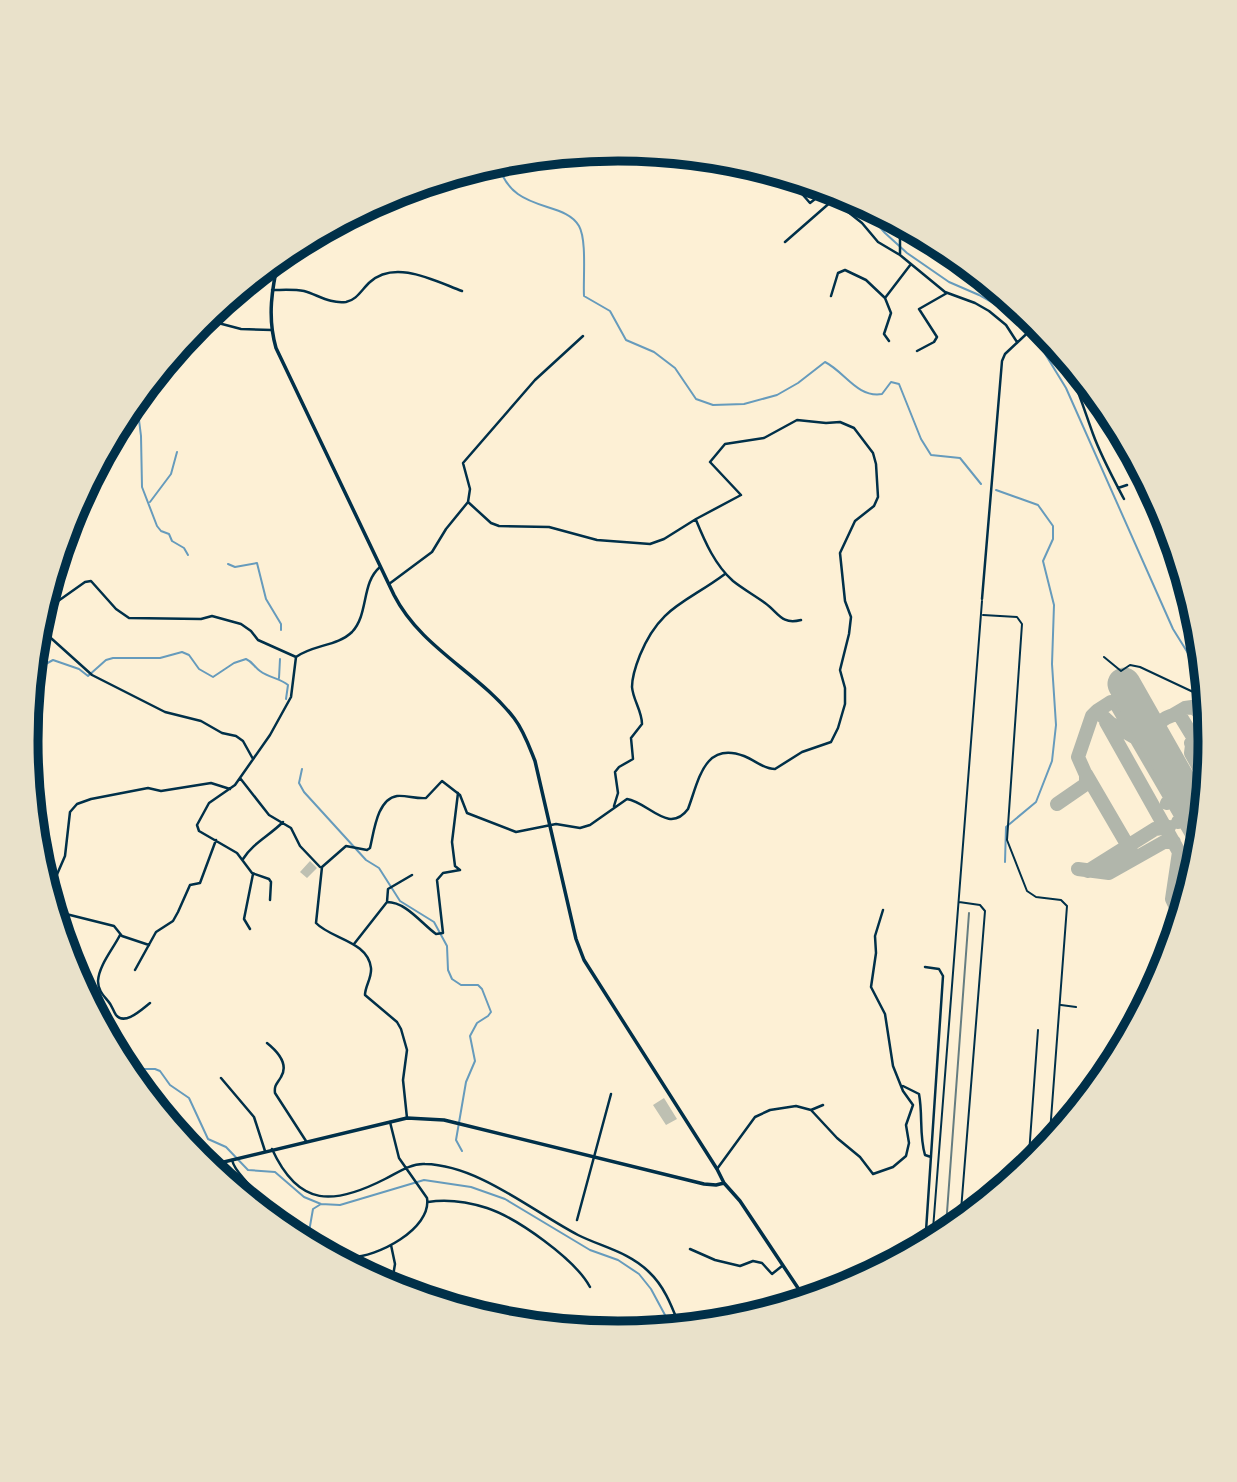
<svg xmlns="http://www.w3.org/2000/svg" width="1237" height="1482" viewBox="0 0 1237 1482" font-family="Mulish,sans-serif">
<style>
.lines{fill:none;stroke-linecap:round;stroke-linejoin:round}
.stream{stroke:#669bbc;stroke-width:2}
.taxiway{stroke:#b1b6ab;stroke-width:14}
.runway{stroke:#b1b6ab;stroke-width:33}
.building{fill:#bec0b2}
.service{stroke:#003049;stroke-width:2}
.minor{stroke:#003049;stroke-width:2.5}
.secondary{stroke:#003049;stroke-width:3.5}
.rail{stroke:#657d81;stroke-width:2}
.rim{fill:none;stroke:#003049;stroke-width:9}
</style>
<rect width="100%" height="100%" fill="#fdf0d5"/>
<g class="lines">
<path class="stream" d="M 498,162 C 510,215 564,199 579,226 C 587,240 583,279 584,296 L 610,311 L 626,340 L 654,352 L 675,368 L 696,399 L 713,405 L 744,404 L 777,395 L 798,383 L 825,362 C 845,372 857,398 882,394 L 891,382 L 899,384 L 921,439 L 931,455 L 960,458 L 981,484
M 855,199 L 885,233 L 907,253 L 949,282 L 979,295 L 1000,307 L 1036,339 L 1066,388 L 1173,629 L 1191,658 L 1204,673
M 138,412 L 141,436 L 142,487 L 157,526 L 161,531 L 169,534 L 172,541 L 184,548 L 188,555
M 996,490 L 1038,505 L 1053,526 L 1053,539 L 1043,561 L 1054,605 L 1052,664 L 1056,725 L 1052,761 L 1036,802 L 1006,827 L 1005,862
M 150,502 L 171,474 L 177,452
M 228,564 L 235,567 L 257,563 L 266,599 L 281,624 L 281,630
M 33,671 L 53,660 L 79,669 L 88,676 L 106,660 L 113,658 L 160,658 L 182,652 L 189,655 L 199,669 L 213,677 L 234,663 L 246,659 C 253,662 254,667 260,671 C 269,678 280,678 288,685 L 286,699
M 279,678 L 280,659
M 302,769 L 299,783 L 304,792 L 366,860 L 379,868 L 400,901 L 434,922 L 447,946 L 448,970 L 452,979 L 461,985 L 478,985 L 482,989 L 491,1012 L 488,1016 L 477,1023 L 470,1036 L 475,1061 L 466,1082 L 456,1140 L 462,1151
M 129,1073 L 137,1069 L 155,1069 L 160,1071 L 170,1085 L 189,1098 L 208,1139 L 226,1147 L 248,1170 L 275,1172 L 304,1197 L 321,1204 L 340,1205 L 424,1180 L 471,1187 L 505,1199 L 590,1250 L 618,1260 L 639,1274 L 651,1289 L 672,1328
M 307,1243 L 313,1209 L 321,1204"/>
<path class="taxiway" d="M 1097,711 L 1111,702 L 1115,702 L 1200,848
M 1173,715 L 1185,708 L 1192,707 C 1201,712 1213,728 1202,737 C 1199,740 1195,741 1191,743
M 1106,722 L 1179,852 L 1172,899 L 1181,918
M 1143,746 L 1168,763
M 1086,774 L 1135,858
M 1167,803 L 1200,784 L 1203,775
M 1057,804 L 1086,784 L 1086,775 L 1078,757 L 1092,716 L 1097,711 L 1110,723 L 1134,737 C 1152,735 1160,715 1179,714 L 1193,737 L 1191,753 L 1207,782
M 1178,822 L 1204,806
M 1078,869 L 1109,873 L 1164,842 L 1174,842
M 1088,871 L 1155,829 L 1169,827"/>
<path class="runway" d="M 1124,684 L 1203,823"/>
</g>
<path class="building" d="M 310,861 L 317,868 L 307,878 L 300,872 Z
M 664,1098 L 677,1119 L 666,1125 L 653,1105 Z"/>
<g class="lines">
<path class="service" d="M 983,615 L 1017,617 L 1022,624 L 1007,840 L 1027,891 L 1036,897 L 1061,900 L 1067,906 L 1049,1146
M 1104,657 L 1121,671 L 1130,665 L 1140,667 L 1206,698
M 959,902 L 980,905 L 985,911 L 960,1223
M 1061,1005 L 1076,1007
M 1028,1168 L 1038,1030
M 932,1242 L 982,601"/>
<path class="minor" d="M 790,180 L 810,203 L 824,192
M 821,186 L 828,196 L 862,223 L 878,242 L 900,255 L 945,292 L 975,303 L 989,311 L 1006,325 L 1017,342
M 871,207 L 887,229 L 900,238 L 900,254
M 900,238 L 904,225
M 785,242 L 833,200
M 953,262 L 958,257
M 979,274 L 979,279 L 993,286
M 272,290 C 282,290 294,289 304,291 C 318,295 330,304 346,302 C 357,300 362,289 370,282 C 395,259 435,281 462,291
M 831,296 L 838,273 L 845,270 L 866,280 L 885,298
M 203,319 L 241,329 L 272,330
M 1051,339 C 1072,368 1081,401 1093,434 C 1101,456 1113,478 1124,499
M 889,341 L 884,334 L 891,313 L 885,298 L 911,264
M 917,351 L 934,342 L 937,337 L 919,309 L 947,293
M 1118,488 L 1127,485
M 696,520 C 705,542 715,565 733,581 C 743,589 754,595 765,603 C 779,613 781,625 801,620
M 389,584 L 432,552 L 446,529 L 468,502 L 470,489 L 463,463 L 535,380 L 583,336
M 982,599 L 1002,361 L 1005,354 L 1038,323
M 253,759 L 243,741 L 236,736 L 222,733 L 201,721 L 165,712 L 92,675 L 42,630 L 41,626 L 44,611 L 85,582 L 91,581 L 116,609 L 129,618 L 201,619 L 212,616 L 241,624 L 251,631 L 258,640 L 296,657
M 240,778 L 269,815 L 291,828 L 300,846 L 320,867
M 614,806 L 618,793 L 615,772 L 619,767 L 633,759 L 631,738 L 642,724 C 642,711 633,700 632,687 C 632,676 636,665 640,655 C 660,606 686,603 725,574
M 243,859 C 253,843 269,836 283,822
M 270,900 L 271,882 L 269,879 L 252,873 L 237,853 L 199,831 L 197,825 L 209,803 L 235,785 L 270,735 L 291,697 L 296,657 C 312,645 338,646 352,632 C 369,614 361,583 380,567
M 387,902 C 406,902 421,923 436,934 L 443,933 L 437,880 L 443,873 L 460,870 L 455,866 L 452,842 L 458,793
M 53,906 L 55,879 L 65,856 L 70,812 L 77,804 L 91,799 L 148,788 L 161,791 L 211,783 L 230,789
M 54,911 L 114,926 L 122,936 L 149,945
M 250,929 L 244,919 L 253,874
M 120,935 C 113,949 99,965 98,981 C 98,990 103,995 108,1001 C 112,1005 113,1011 116,1015 C 125,1026 142,1009 150,1003
M 354,944 L 387,902 L 388,889 L 412,875
M 135,970 L 156,932 L 173,921 L 178,912 L 190,885 L 200,883 L 216,840
M 267,1043 C 277,1051 289,1064 281,1077 C 277,1084 274,1085 275,1093 L 306,1141
M 221,1078 L 254,1117 L 265,1151
M 903,1086 L 919,1094 C 923,1115 919,1135 925,1155 L 931,1157
M 811,1110 L 823,1105
M 407,1118 L 403,1080 L 407,1050 L 401,1029 L 397,1022 L 365,995 C 365,986 372,978 371,968 C 368,941 331,939 316,923 L 322,867 L 346,846 L 367,850 L 370,848 C 374,832 377,799 397,796 C 406,795 416,799 426,798 L 442,781 L 460,795 L 467,813 L 516,832 L 556,824 L 580,828 L 590,825 L 627,799 C 648,802 669,835 688,809 C 699,780 704,741 744,756 C 755,760 763,769 775,769 L 802,752 L 831,742 L 838,728 L 845,704 L 845,688 L 840,670 L 849,634 L 851,617 L 845,601 L 840,553 L 855,521 L 874,506 L 878,497 L 876,464 L 873,453 L 854,428 L 840,422 L 826,423 L 797,420 L 764,438 L 725,444 L 710,462 L 741,495 L 696,519 L 664,539 L 650,544 L 597,540 L 549,527 L 499,526 L 491,523 L 468,502
M 272,1149 C 299,1208 334,1205 385,1179 C 397,1173 411,1163 425,1164 C 478,1165 532,1211 578,1235 C 602,1247 629,1252 649,1272 C 665,1287 672,1307 680,1327
M 232,1160 C 235,1172 245,1178 251,1188 C 257,1198 261,1208 269,1217
M 717,1169 L 755,1117 L 770,1110 L 796,1106 L 811,1110 L 837,1138 L 860,1157 L 873,1174 L 893,1167 L 906,1156 L 909,1143 L 906,1125 L 913,1105 L 903,1091 L 893,1066 L 885,1014 L 871,987 L 876,953 L 875,936 L 883,910
M 428,1202 C 447,1199 468,1202 487,1208 C 517,1218 575,1259 590,1287
M 577,1220 L 611,1094
M 391,1245 L 395,1264 L 391,1288
M 313,1246 C 326,1248 337,1256 350,1257 C 376,1258 432,1229 427,1198 L 399,1158 L 390,1122
M 925,1246 L 943,976 L 939,969 L 925,967
M 690,1249 L 715,1260 L 740,1266 L 753,1261 L 762,1263 L 772,1274 L 782,1266"/>
<path class="secondary" d="M 279,257 C 272,288 267,317 276,348 L 394,595 C 421,648 478,672 514,718 C 524,731 529,746 535,761 L 576,939 L 584,960 L 717,1169 L 724,1183 L 740,1201 L 806,1300
M 207,1166 L 407,1118 L 444,1120 L 704,1184 L 716,1185 L 724,1183"/>
<path class="rail" d="M 946,1226 L 969,913"/>
</g>
<path d="M0 0H1237V1482H0ZM38 741a580 580 0 1 1 1160 0a580 580 0 1 1-1160 0Z" fill="#e9e1ca" fill-rule="evenodd"/>
<path class="rim" d="M38 741a580 580 0 1 1 1160 0a580 580 0 1 1-1160 0Z"/>
</svg>
